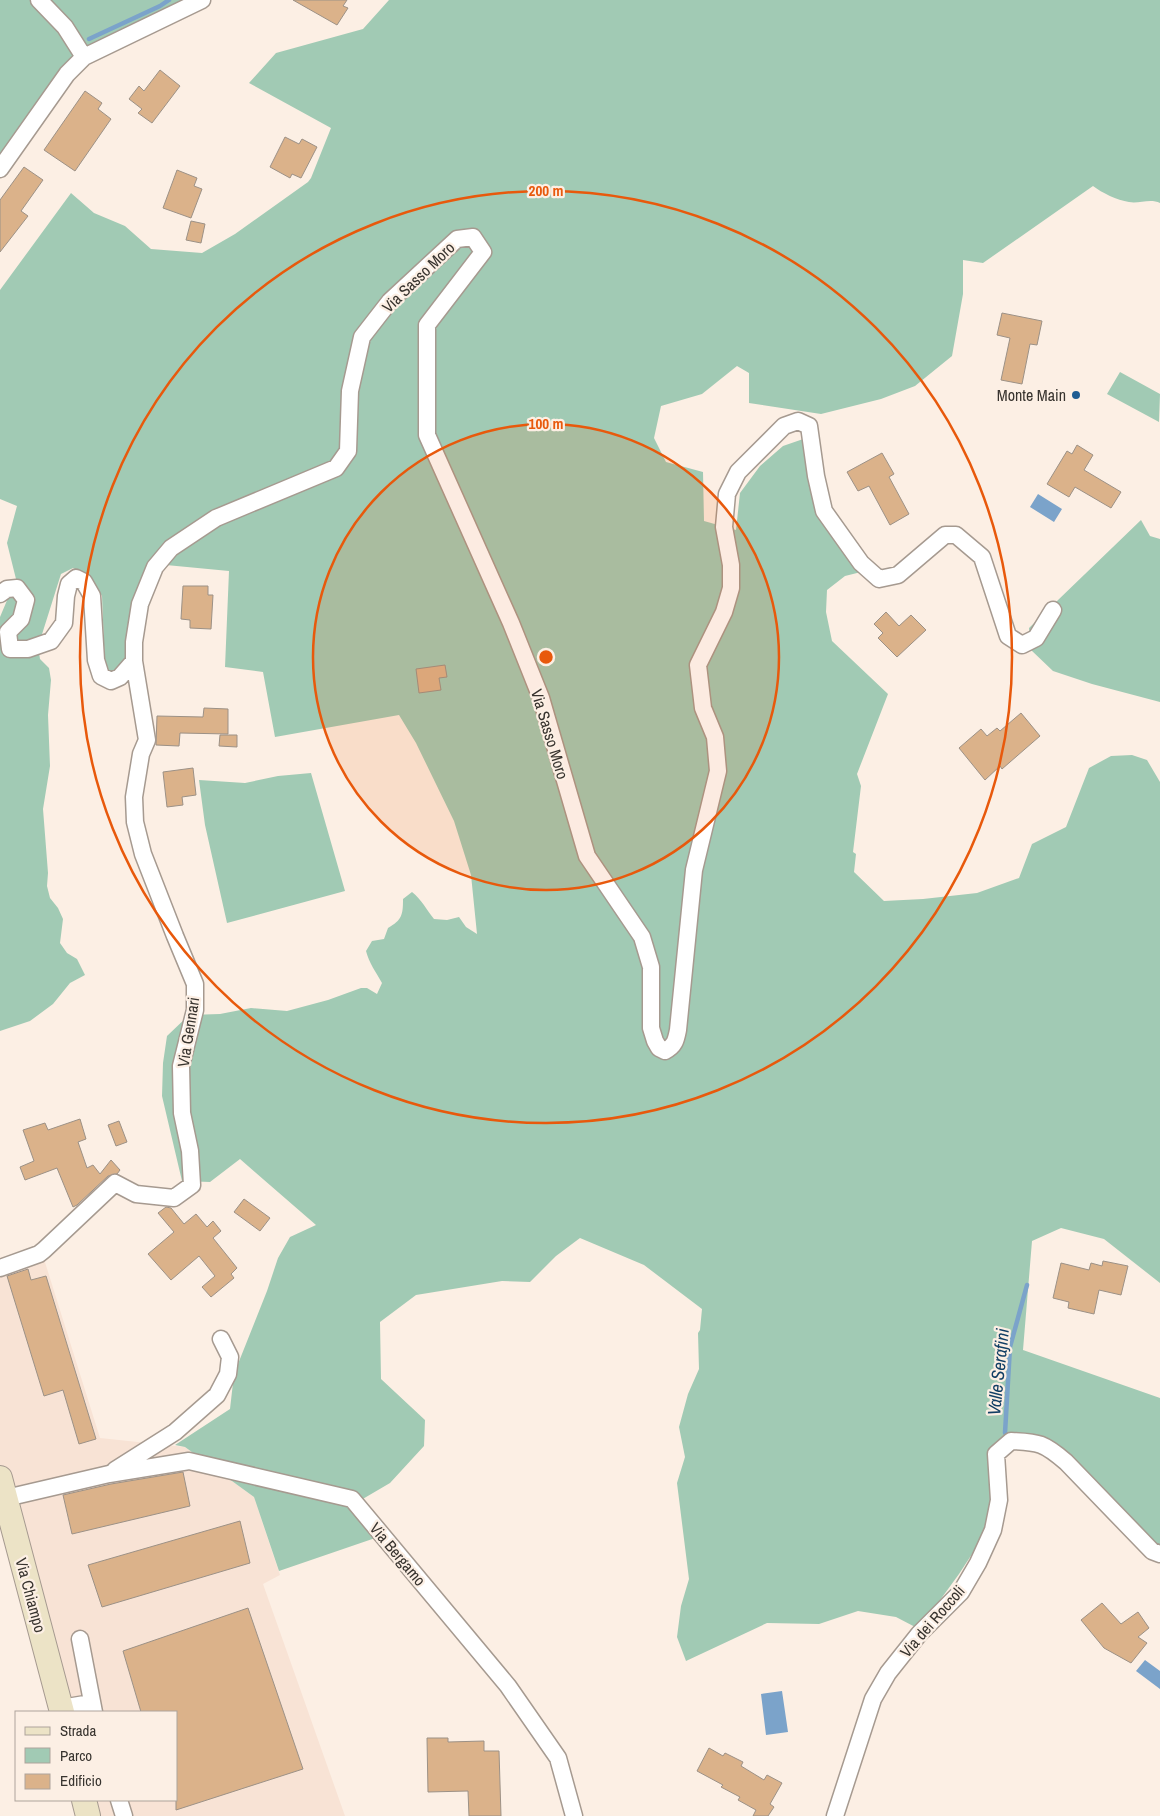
<svg xmlns="http://www.w3.org/2000/svg" width="1160" height="1816" viewBox="0 0 1160 1816" font-family="'Archivo Narrow',sans-serif">
<style>
.industrial{fill:#f8e3d5}
.green{fill:#a1cab4}
.water{fill:#7ba3ca}
.lines{fill:none;stroke-linecap:round;stroke-linejoin:round}
.stream{stroke:#7ba3ca;stroke-width:4.5}
.building{fill:#dbb28a;stroke:#9c9186}
.street-casing{stroke:#a69a90;stroke-width:19}
.secondary-casing{stroke:#a69a90;stroke-width:26}
.street{stroke:#fff;stroke-width:16}
.secondary{stroke:#ece3c6;stroke-width:24}
.ring{fill:none;stroke:#e8590c;stroke-width:2.5}
.poi-dot{fill:#1e5c92;stroke:#fcefe4;stroke-width:2}
.labels{text-anchor:middle;dominant-baseline:central;stroke-width:4.5;stroke-linejoin:round;paint-order:stroke}
.street-label{font-size:16px;fill:#37332e;stroke:#fcefe4}
.poi-label{font-size:16px;fill:#37332e;stroke:#fcefe4;text-anchor:end}
.water-label{font-size:18px;font-style:italic;fill:#113e64;stroke:#fcefe4}
.centre{fill:#e8590c;stroke:#fcefe4;stroke-width:2.5}
.ring-label{font-size:15px;text-anchor:middle;font-weight:bold;fill:#e8590c;stroke:#fcefe4;stroke-width:4.5;stroke-linejoin:round;paint-order:stroke}
</style>
<rect width="100%" height="100%" fill="#fcefe4"/>
<path class="industrial" d="M 44,1259 L 100,1438 L 185,1447 L 254,1497 L 280,1575 L 263,1584 L 345,1816 L 79,1816 L 75,1800 L 176,1800 L 176,1712 L 52,1712 L 0,1509 L 0,1269 Z"/>
<path class="green" d="M 0,0 L 187,0 L 63,71 L 0,155 Z
M 389,0 L 1160,0 L 1160,203 C 1150,198 1139,204 1129,202 C 1117,200 1102,193 1093,186 L 983,263 L 963,260 L 963,294 L 952,356 L 915,386 L 881,399 L 821,414 L 749,403 L 749,373 L 737,366 L 702,394 L 661,406 L 654,438 L 666,462 L 703,472 L 704,521 L 736,530 L 740,493 L 760,466 L 783,446 L 809,437 L 819,481 L 861,572 L 845,576 L 827,590 L 826,612 L 832,641 L 888,694 L 857,774 L 861,786 L 853,852 L 856,854 L 854,872 L 884,901 L 923,899 L 977,893 L 1019,878 L 1032,844 L 1066,827 L 1089,768 L 1111,756 L 1132,755 L 1147,760 L 1160,782 L 1160,1283 L 1104,1239 L 1061,1228 L 1032,1241 L 1023,1350 L 1160,1398 L 1160,1550 L 1063,1460 L 1015,1440 L 999,1445 L 987,1547 L 974,1551 L 959,1574 L 919,1629 L 896,1617 L 858,1611 L 819,1624 L 767,1623 L 686,1661 L 677,1637 L 681,1606 L 689,1579 L 677,1483 L 685,1457 L 679,1427 L 688,1394 L 699,1369 L 698,1333 L 700,1330 L 702,1309 L 644,1265 L 580,1238 L 556,1256 L 530,1282 L 502,1281 L 416,1295 L 380,1322 L 381,1379 L 425,1420 L 424,1446 L 390,1483 L 361,1500 L 384,1535 L 279,1571 L 254,1497 L 185,1447 L 175,1445 L 230,1409 L 234,1374 L 267,1291 L 278,1258 L 290,1237 L 316,1225 L 240,1159 L 210,1182 L 182,1181 L 162,1096 L 163,1063 L 167,1036 L 189,1015 L 220,1014 L 251,1008 L 287,1011 L 328,1000 L 361,988 L 367,988 L 377,994 L 382,983 C 376,972 369,963 366,951 L 372,941 L 384,939 L 388,928 C 402,920 403,915 403,899 L 412,892 C 422,900 426,909 434,919 L 447,920 L 459,917 L 466,927 L 477,934 L 471,875 L 454,821 L 416,743 L 399,715 L 275,737 L 263,672 L 225,667 L 229,571 L 166,565 L 151,587 L 139,650 L 120,670 L 109,675 L 105,669 L 102,596 L 92,579 L 73,568 L 61,574 L 38,647 L 40,659 L 49,668 L 51,680 L 48,715 L 50,766 L 43,809 L 48,873 L 47,886 L 50,898 L 58,908 L 63,919 L 60,943 L 67,953 L 77,959 L 85,975 L 70,983 L 53,1004 L 30,1021 L 0,1031 L 0,617 L 16,579 L 7,543 L 17,506 L 0,499 L 0,290 L 71,193 L 94,213 L 125,226 L 151,249 L 202,253 L 235,234 L 308,182 L 311,178 L 331,128 L 249,83 L 276,53 L 363,29 Z
M 1120,372 L 1160,394 L 1159,422 L 1107,394 Z
M 1141,520 L 1150,536 L 1160,539 L 1160,702 L 1092,684 L 1053,671 L 1031,650 L 1029,628 Z
M 311,773 L 345,891 L 227,923 L 205,825 L 199,780 L 245,783 L 278,776 Z"/>
<path class="water" d="M 1038,494 L 1062,509 L 1054,522 L 1030,507 Z
M 1145,1660 L 1160,1671 L 1160,1689 L 1136,1671 Z
M 782,1691 L 788,1732 L 766,1735 L 761,1694 Z"/>
<g class="lines">
<path class="stream" d="M 89,39 L 160,6 L 169,0
M 1005,1433 L 1010,1347 L 1027,1285"/>
</g>
<path class="building" d="M 293,0 L 347,0 L 343,6 L 348,8 L 337,25 Z
M 160,70 L 180,86 L 152,123 L 138,113 L 142,109 L 129,99 L 139,86 L 144,91 Z
M 85,91 L 102,103 L 98,109 L 111,119 L 75,171 L 44,150 Z
M 285,137 L 299,144 L 302,139 L 317,147 L 301,178 L 292,174 L 290,178 L 270,167 Z
M 24,167 L 43,180 L 21,211 L 28,216 L 0,252 L 0,200 Z
M 177,170 L 197,178 L 194,186 L 202,189 L 191,218 L 163,208 Z
M 191,221 L 205,224 L 201,243 L 186,240 Z
M 1002,313 L 1042,321 L 1037,345 L 1030,344 L 1022,384 L 1001,380 L 1010,338 L 997,335 Z
M 1077,445 L 1093,455 L 1084,470 L 1121,492 L 1111,508 L 1075,487 L 1069,497 L 1047,484 L 1067,451 L 1072,454 Z
M 882,453 L 894,474 L 889,477 L 909,514 L 890,525 L 869,486 L 858,491 L 847,472 Z
M 183,586 L 208,586 L 208,595 L 213,595 L 211,629 L 190,628 L 190,620 L 181,619 Z
M 886,612 L 899,626 L 911,615 L 926,630 L 897,657 L 878,638 L 883,633 L 874,624 Z
M 445,665 L 447,677 L 439,678 L 441,690 L 419,693 L 416,669 Z
M 204,708 L 228,709 L 228,734 L 180,733 L 179,746 L 156,745 L 157,716 L 203,717 Z
M 1021,713 L 1040,736 L 1002,769 L 1000,766 L 985,780 L 959,748 L 981,729 L 987,736 L 997,728 L 1000,731 Z
M 220,735 L 237,735 L 237,747 L 219,746 Z
M 193,768 L 196,795 L 182,797 L 183,805 L 167,807 L 163,772 Z
M 80,1119 L 86,1139 L 78,1142 L 87,1168 L 93,1165 L 100,1174 L 111,1160 L 120,1170 L 117,1174 L 108,1176 L 77,1205 L 73,1207 L 57,1168 L 25,1180 L 20,1167 L 34,1161 L 23,1130 L 45,1123 L 48,1130 Z
M 119,1121 L 127,1142 L 116,1146 L 108,1125 Z
M 244,1199 L 270,1218 L 260,1231 L 234,1212 Z
M 166,1207 L 171,1208 L 184,1224 L 196,1214 L 207,1227 L 213,1221 L 221,1231 L 213,1238 L 237,1268 L 231,1274 L 234,1278 L 211,1297 L 202,1287 L 215,1276 L 199,1256 L 171,1280 L 148,1254 L 174,1232 L 158,1213 Z
M 1103,1261 L 1128,1266 L 1121,1295 L 1099,1290 L 1094,1314 L 1068,1308 L 1069,1302 L 1053,1298 L 1061,1263 L 1089,1270 L 1091,1263 L 1102,1266 Z
M 28,1269 L 31,1280 L 46,1276 L 96,1439 L 79,1444 L 63,1390 L 44,1396 L 7,1276 Z
M 183,1472 L 190,1506 L 72,1534 L 63,1495 L 111,1484 Z
M 240,1521 L 250,1563 L 102,1607 L 88,1565 Z
M 1102,1603 L 1121,1624 L 1138,1612 L 1149,1628 L 1138,1637 L 1147,1643 L 1131,1663 L 1104,1648 L 1081,1620 Z
M 248,1608 L 303,1769 L 176,1810 L 176,1712 L 141,1712 L 123,1651 Z
M 427,1738 L 448,1738 L 448,1742 L 484,1741 L 484,1751 L 499,1751 L 501,1816 L 469,1816 L 468,1791 L 428,1792 Z
M 709,1748 L 723,1756 L 725,1753 L 743,1762 L 741,1766 L 764,1780 L 767,1775 L 782,1783 L 770,1804 L 774,1807 L 768,1816 L 753,1816 L 756,1810 L 738,1800 L 740,1797 L 721,1787 L 723,1785 L 697,1771 Z"/>
<g class="lines">
<g class="street-casing">
<path id="street" d="M 39,0 L 65,27 L 84,57
M 0,169 L 67,74 L 84,57 L 202,0
M 0,594 L 7,589 L 17,588 L 26,600 L 21,619 L 8,632 L 10,649 L 28,649 L 51,641 L 64,623 L 66,596 L 69,584 L 76,578 L 84,582 L 92,596 L 96,660 L 101,676 L 111,681 L 120,677 L 134,661 L 134,642 L 140,604 L 155,567 L 171,548 L 216,518 L 336,468 L 348,451 L 350,391 L 362,337 L 390,301 L 457,239 L 473,237 L 483,252 L 427,325 L 427,435 L 511,623 L 541,698 L 587,856 L 642,937 L 651,967 L 651,1028 L 655,1041 L 659,1048 L 665,1051 C 675,1046 676,1040 678,1030 L 694,870 L 718,771 L 715,737 L 703,708 L 698,665 L 724,612 L 731,588 L 731,565 L 724,527 L 727,494 L 738,472 L 784,426 L 798,421 L 809,426 L 816,476 L 824,511 L 861,563 L 879,579 L 898,575 L 945,535 L 956,535 L 982,557 L 1008,636 L 1022,645 L 1036,638 L 1053,610
M 0,1268 L 39,1254 L 44,1250 L 115,1183 L 136,1194 L 174,1198 L 192,1185 L 190,1151 L 182,1113 L 181,1066 L 195,1010 L 195,984 L 175,936 L 143,854 L 135,822 L 134,797 L 141,754 L 147,740 L 134,661
M 115,1470 L 175,1432 L 217,1395 L 228,1374 L 230,1357 L 221,1339
M 6,1498 L 109,1474 L 189,1461 L 352,1499 L 508,1686 L 558,1758 L 574,1816
M 80,1639 L 94,1712
M 61,1708 L 91,1703
M 119,1800 L 124,1816
M 835,1816 L 873,1699 L 888,1673 L 919,1634 L 961,1592 L 978,1563 L 993,1530 L 999,1500 L 996,1454 L 1011,1441 C 1039,1442 1044,1443 1066,1462 L 1152,1551 L 1160,1554"/>
</g>
<g class="secondary-casing">
<path id="secondary" d="M 0,1478 L 62,1712
M 84,1800 L 88,1816"/>
</g>
<use href="#street" class="street"/>
<use href="#secondary" class="secondary"/>
</g>
<circle cx="546" cy="657" r="233" fill="#e8590c" fill-opacity=".12"/>
<g class="ring">
<circle cx="546" cy="657" r="233"/>
<circle cx="546" cy="657" r="466"/>
</g>
<circle class="poi-dot" cx="1076" cy="395" r="5"/>
<g class="labels">
<g class="street-label">
<text transform="translate(418 277) rotate(-44)">Via Sasso Moro</text>
<text transform="translate(550 734) rotate(73)">Via Sasso Moro</text>
<text transform="translate(188 1032) rotate(-81)">Via Gennari</text>
<text transform="translate(398 1554) rotate(50)">Via Bergamo</text>
<text transform="translate(31 1595) rotate(75)">Via Chiampo</text>
<text transform="translate(932 1621) rotate(-49)">Via dei Roccoli</text>
</g>
<g class="poi-label">
<text x="1066" y="395">Monte Main</text>
</g>
<g class="water-label">
<text transform="translate(998 1372) rotate(-84)">Valle Serafini</text>
</g>
</g>
<circle cx="546" cy="657" r="8" class="centre"/>
<g class="ring-label">
<text x="546" y="196">200 m</text>
<text x="546" y="429">100 m</text>
</g>
<rect x="15" y="1711" width="162" height="90" fill="#fcefe4" stroke="#ada49b"/>
<rect x="25" y="1727" width="25" height="8" fill="#ece3c6" stroke="#ada49b"/>
<text x="60" y="1736" font-size="15" fill="#37332e">Strada</text>
<rect x="25" y="1748" width="25" height="15" fill="#a1cab4" stroke="#ada49b"/>
<text x="60" y="1761" font-size="15" fill="#37332e">Parco</text>
<rect x="25" y="1774" width="25" height="15" fill="#dbb28a" stroke="#ada49b"/>
<text x="60" y="1786" font-size="15" fill="#37332e">Edificio</text>
</svg>
